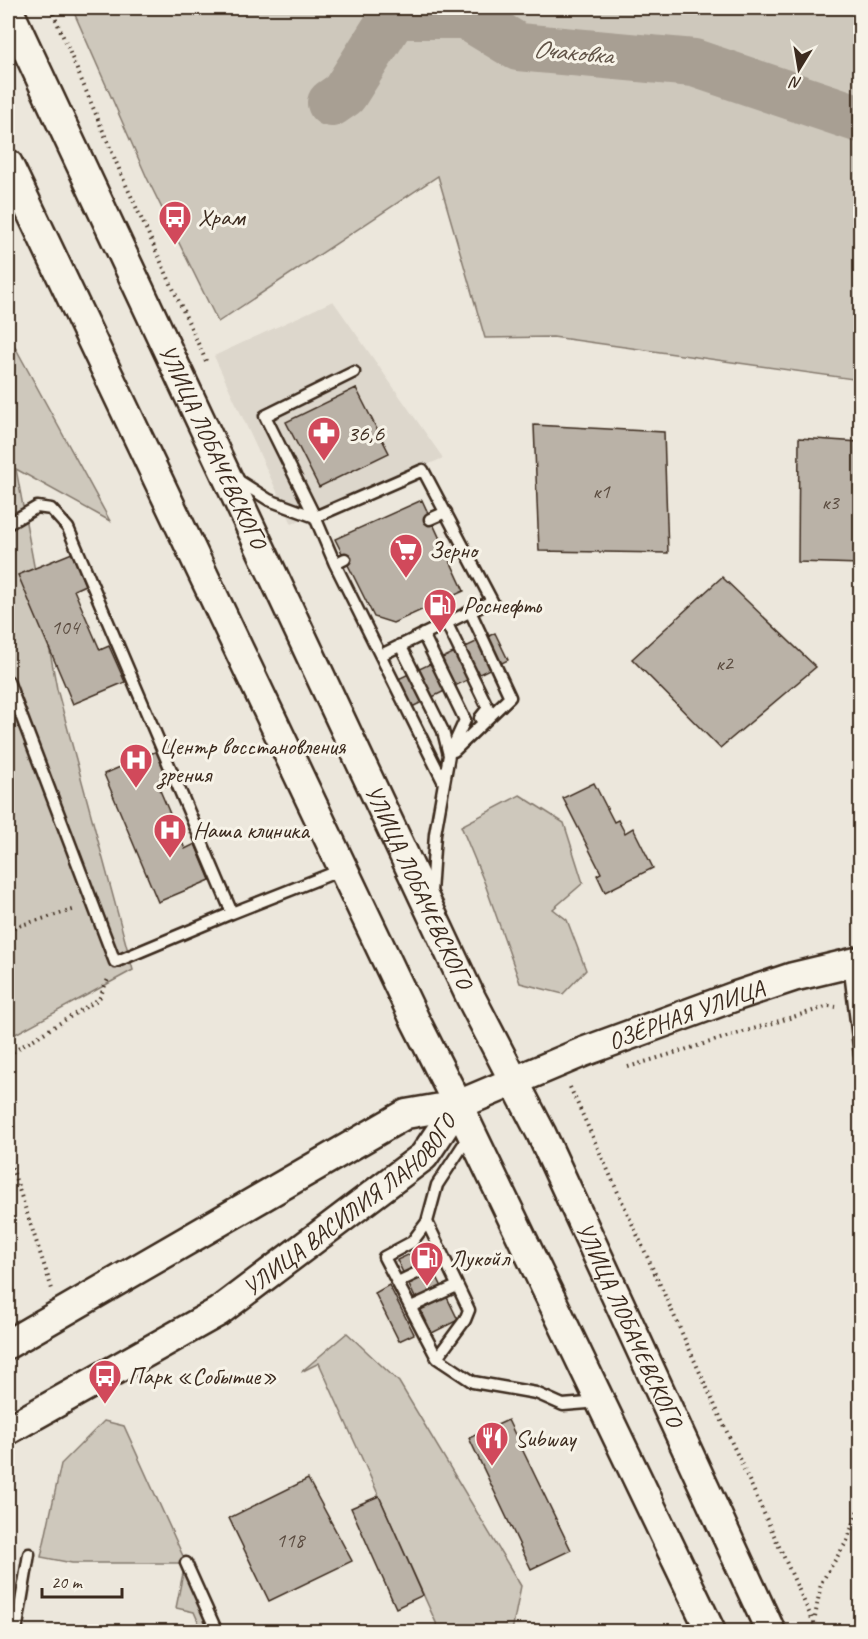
<svg xmlns="http://www.w3.org/2000/svg" width="868" height="1639" viewBox="0 0 868 1639" font-family="Caveat,sans-serif">
<style>
.built{fill:#ddd7cc}
.green{fill:#cec8bc;stroke:#84796d;stroke-width:1.5}
.lines{fill:none;stroke-linecap:round;stroke-linejoin:round}
.river{stroke:#a89f93;stroke-width:48}
.building{fill:#bab2a7;stroke:#3b2a1e;stroke-width:1.5}
.lane-casing{stroke:#3b2a1e;stroke-width:15}
.secondary-casing{stroke:#3b2a1e;stroke-width:33}
.path{stroke:#3b2a1e;stroke-width:4;stroke-dasharray:1.5 4.5;stroke-linecap:butt}
.lane{stroke:#f7f3e8;stroke-width:10}
.secondary{stroke:#f7f3e8;stroke-width:28}
.labels{text-anchor:middle;dominant-baseline:central;stroke-width:6;stroke-linejoin:round;paint-order:stroke}
.number-label{font-size:21px;fill:#5b4c40}
.poi-label{font-size:24px;fill:#3b2a1e;stroke:#f7f3e8;text-anchor:start}
.street-label{font-size:24px;fill:#3b2a1e;stroke:#f7f3e8}
.water-label{font-size:26px;font-style:italic;fill:#615347;stroke:#f7f3e8}
</style>
<rect width="100%" height="100%" fill="#ece7dc"/>
<filter id="ink" filterUnits="userSpaceOnUse"><feTurbulence type="fractalNoise" baseFrequency=".0167" numOctaves="2"/><feDisplacementMap in="SourceGraphic" scale="12" xChannelSelector="R" yChannelSelector="G"/><feConvolveMatrix kernelMatrix="1 2 1 2 8 2 1 2 1" color-interpolation-filters="sRGB"/></filter>
<g filter="url(#ink)">
<path class="built" d="M 333,301 L 443,458 L 292,524 L 214,356 Z"/>
<path class="green" d="M 72,8 L 860,8 L 860,380 L 553,337 L 485,338 L 438,176 L 218,322 L 147,178 Z
M 8,334 L 110,521 L 16,469 L 57,689 L 133,970 L 8,1038 Z
M 520,795 L 564,823 L 583,883 L 553,909 L 567,920 L 586,970 L 563,994 L 520,983 L 485,884 L 461,826 Z
M 347,1333 L 399,1382 L 521,1586 L 512,1631 L 425,1631 L 437,1625 L 319,1363 L 301,1372 Z
M 104,1421 L 124,1426 L 217,1631 L 196,1631 L 198,1621 L 194,1612 L 176,1608 L 185,1563 L 72,1563 L 41,1557 L 61,1464 Z"/>
<g class="lines">
<path class="river" d="M 331,103 L 344,94 L 394,15 L 465,15 L 518,47 L 694,63 L 860,119"/>
</g>
<path class="building" d="M 356,388 L 389,453 L 319,487 L 286,422 Z
M 534,425 L 664,432 L 668,553 L 539,551 Z
M 799,438 L 860,442 L 860,564 L 798,562 Z
M 422,500 L 464,591 L 393,623 L 374,617 L 335,539 Z
M 72,553 L 85,585 L 74,590 L 100,650 L 109,646 L 125,682 L 73,704 L 18,575 Z
M 722,577 L 816,667 L 720,748 L 632,659 Z
M 495,633 L 508,660 L 408,709 L 394,681 Z
M 157,751 L 171,784 L 159,788 L 185,849 L 195,844 L 210,880 L 158,902 L 104,774 Z
M 594,783 L 614,822 L 618,820 L 625,833 L 633,828 L 653,868 L 605,892 L 597,875 L 601,873 L 563,798 Z
M 423,1248 L 458,1320 L 432,1333 L 397,1260 Z
M 389,1285 L 414,1334 L 399,1341 L 375,1293 Z
M 508,1420 L 571,1550 L 531,1569 L 469,1438 Z
M 308,1479 L 352,1561 L 269,1601 L 229,1518 Z
M 379,1496 L 423,1595 L 396,1608 L 351,1508 Z"/>
<g class="lines">
<g class="lane-casing">
<path id="lane" d="M 354,372 L 265,416 L 315,517 L 423,470 L 492,601 L 381,655
M 236,479 L 269,500 L 315,517 L 335,564 L 444,783
M 430,519 L 446,512
M 8,524 L 37,507 L 51,509 L 68,528 L 232,913 L 341,870
M 335,564 L 345,559
M 446,622 L 488,708 L 480,718
M 423,634 L 465,720 L 449,755 L 444,783 L 435,834 L 431,893
M 400,645 L 443,731 L 449,755
M 8,681 L 115,962 L 232,913
M 454,751 L 510,697 L 470,611
M 849,963 L 860,1055
M 469,1136 L 437,1185 L 427,1222 L 469,1310 L 465,1320 L 437,1358 L 473,1382 L 536,1393 L 563,1405 L 600,1402
M 427,1222 L 412,1242 L 384,1257 L 437,1358
M 398,1282 L 444,1260
M 411,1307 L 457,1286
M 186,1563 L 217,1632
M 16,1632 L 29,1554"/>
</g>
<g class="secondary-casing">
<g id="secondary">
<path id="s1" d="M 8,9 L 471,998 L 541,1133 L 771,1632"/>
<path d="M 8,164 L 415,1020 L 458,1105 L 711,1632"/>
<path id="s2" d="M 8,1344 L 406,1114 L 458,1105 L 583,1052 L 736,996 L 793,977 L 860,961"/>
<path id="s3" d="M 8,1430 L 218,1312 L 424,1156 L 458,1105"/>
</g>
</g>
<path class="path" d="M 51,8 L 122,176 L 206,361
M 8,929 L 76,909
M 8,1055 L 99,999 L 109,977
M 628,1067 L 829,1006 L 836,1007
M 570,1087 L 818,1632
M 8,1156 L 52,1289
M 814,1623 L 821,1583 L 847,1541 L 860,1504"/>
<use href="#lane" class="lane"/>
<use href="#secondary" class="secondary"/>
</g>
</g>
<defs>
<g id="bus-pin" transform="scale(1.725)"><path d="M0 17L-7.5 6A9.5 9.5 0 1 1 7.5 6Z" fill="#d1495b" stroke="#f7f3e8"/><path d="M-5-6H5V4H4V6H2V4H-2V6H-4V4H-5ZM-3.5-4V0h7V-4ZM-3.5 1.2v1.5H-2V1.2ZM2 1.2v1.5H3.5V1.2Z" fill="#fff"/></g>
<g id="pharmacy-pin" transform="scale(1.725)"><path d="M0 17L-7.5 6A9.5 9.5 0 1 1 7.5 6Z" fill="#d1495b" stroke="#f7f3e8"/><path d="M-2-6h4v4h4v4h-4v4h-4v-4h-4v-4h4Z" fill="#fff"/></g>
<g id="supermarket-pin" transform="scale(1.725)"><path d="M0 17L-7.5 6A9.5 9.5 0 1 1 7.5 6Z" fill="#d1495b" stroke="#f7f3e8"/><path d="M-6-5.5h2.5l.6 2H6L4.5 2H-2.5L-4.4-4H-6ZM-1.5 3.2a1.3 1.3 0 1 0 .1 0ZM3 3.2a1.3 1.3 0 1 0 .1 0Z" fill="#fff"/></g>
<g id="fuel-pin" transform="scale(1.725)"><path d="M0 17L-7.5 6A9.5 9.5 0 1 1 7.5 6Z" fill="#d1495b" stroke="#f7f3e8"/><path d="M-5.5-6h7V0h2V4h1.3V-2.5L3-4.5l.8-.8L6-3V5H2.5V1h-1V6h-7ZM-4.2-4.7v3.2H.2V-4.7Z" fill="#fff"/></g>
<g id="hospital-pin" transform="scale(1.725)"><path d="M0 17L-7.5 6A9.5 9.5 0 1 1 7.5 6Z" fill="#d1495b" stroke="#f7f3e8"/><path d="M-5-5h3v3.5h4V-5h3V5h-3V1.5h-4V5h-3Z" fill="#fff"/></g>
<g id="restaurant-pin" transform="scale(1.725)"><path d="M0 17L-7.5 6A9.5 9.5 0 1 1 7.5 6Z" fill="#d1495b" stroke="#f7f3e8"/><path d="M-5-6h1v4h1v-4h1v4h1v-4h1v5L-1.5 .5V6h-2V.5L-5-1ZM5-6V6H3V1.5H1.5Q1.5-4 5-6Z" fill="#fff"/></g>
</defs>
<g fill-rule="evenodd">
<use href="#bus-pin" x="175" y="217"/>
<use href="#pharmacy-pin" x="324" y="433"/>
<use href="#supermarket-pin" x="406" y="550"/>
<use href="#fuel-pin" x="440" y="605"/>
<use href="#hospital-pin" x="136" y="760"/>
<use href="#hospital-pin" x="170" y="830"/>
<use href="#fuel-pin" x="427" y="1258"/>
<use href="#bus-pin" x="105" y="1376"/>
<use href="#restaurant-pin" x="492" y="1438"/>
</g>
<g class="labels">
<g class="number-label">
<text x="601" y="491">к1</text>
<text x="830" y="502">к3</text>
<text x="65" y="627">104</text>
<text x="724" y="663">к2</text>
<text x="290" y="1540">118</text>
</g>
<g class="poi-label">
<text x="198" y="217">Храм</text>
<text x="347" y="433">36,6</text>
<text x="429" y="550">Зерно</text>
<text x="463" y="605">Роснефть</text>
<text x="159" y="746">Центр восстановления<tspan x="159" dy="28">зрения</tspan></text>
<text x="193" y="830">Наша клиника</text>
<text x="450" y="1258">Лукойл</text>
<text x="128" y="1376">Парк «Событие»</text>
<text x="515" y="1438">Subway</text>
</g>
<g class="street-label">
<text stroke="none"><textPath href="#s1" startOffset="483">УЛИЦА ЛОБАЧЕВСКОГО</textPath></text>
<text stroke="none"><textPath href="#s1" startOffset="969">УЛИЦА ЛОБАЧЕВСКОГО</textPath></text>
<text stroke="none"><textPath href="#s2" startOffset="758">ОЗЁРНАЯ УЛИЦА</textPath></text>
<text stroke="none"><textPath href="#s3" startOffset="411">УЛИЦА ВАСИЛИЯ ЛАНОВОГО</textPath></text>
<text stroke="none"><textPath href="#s1" startOffset="1455">УЛИЦА ЛОБАЧЕВСКОГО</textPath></text>
</g>
<g class="water-label">
<text transform="translate(573 52) rotate(5)">Очаковка</text>
</g>
</g>
<rect width="868" height="1639" fill="none" stroke="#f7f3e8" stroke-width="30"/>
<rect x="15" y="15" width="838" height="1609" fill="none" stroke="#3b2a1e" stroke-width="2" filter="url(#ink)"/>
<g transform="translate(799 69) rotate(191)" stroke="#f7f3e8" stroke-width="4.5" paint-order="stroke">
<path d="M0-4.5L10 22L0 15L-10 22Z" fill="#3b2a1e"/>
<text y="-9" font-size="16" font-weight="bold" text-anchor="middle" fill="#3b2a1e">N</text>
</g>
<path d="M42 1588v9h80v-9" fill="none" stroke="#3b2a1e" stroke-width="3"/>
<text x="51" y="1588" font-size="18" fill="#3b2a1e" stroke="#f7f3e8" stroke-width="4.5" paint-order="stroke">20 m</text>
</svg>
